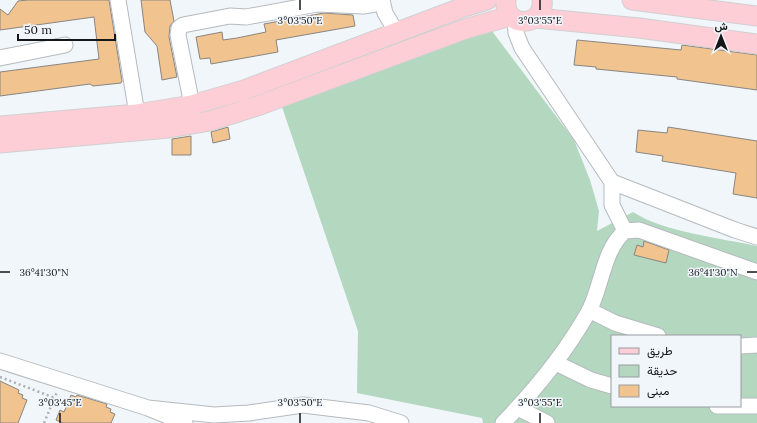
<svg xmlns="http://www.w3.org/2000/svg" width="757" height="423" viewBox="0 0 757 423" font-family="Lora,Vazirmatn,serif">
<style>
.green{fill:#b3d8bf;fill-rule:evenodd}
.building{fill:#f0c38f;stroke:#8a8581}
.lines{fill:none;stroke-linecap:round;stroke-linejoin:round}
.minor-casing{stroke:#b5babf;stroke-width:17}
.major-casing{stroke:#d0d0d1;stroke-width:21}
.path{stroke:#abafb3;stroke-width:2.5;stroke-dasharray:2 3;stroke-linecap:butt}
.minor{stroke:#fff;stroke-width:15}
.major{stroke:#feced7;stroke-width:19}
.ticks{fill:none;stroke:#141618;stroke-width:1.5}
.ticks-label{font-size:10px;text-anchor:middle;fill:#141618;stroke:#f1f6fb;stroke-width:3;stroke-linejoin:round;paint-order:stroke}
</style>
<rect width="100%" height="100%" fill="#f1f6fb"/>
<path class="green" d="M 489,27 L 574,140 L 590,180 L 599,211 L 597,231 L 633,212 C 664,232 720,238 757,246 L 757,423 L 483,423 L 482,418 L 357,393 L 358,331 L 281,104 ZM 612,336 L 740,336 L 740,406 L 612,406 Z"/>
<path class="building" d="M 28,0 L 109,0 L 122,81 L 121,83 L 93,86 L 90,84 L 0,96 L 0,72 L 99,59 L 94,17 L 0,30 L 0,9 L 8,15 L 18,1 Z
M 141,0 L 170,0 L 174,21 L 170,26 L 169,37 L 177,77 L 162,80 L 157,46 L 145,32 Z
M 324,13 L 353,15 L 355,26 L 276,40 L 278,52 L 211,64 L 210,58 L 200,59 L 196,37 L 222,32 L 223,40 L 237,38 L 266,32 L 264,24 Z
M 577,40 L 681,50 L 682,45 L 757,55 L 757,90 L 677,79 L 677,77 L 596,69 L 596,67 L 574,65 Z
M 228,127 L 230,139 L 213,143 L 211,132 Z
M 668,127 L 757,141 L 757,198 L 733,194 L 736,173 L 662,161 L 663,156 L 636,152 L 638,130 L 667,133 Z
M 191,136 L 191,155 L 172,155 L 172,139 Z
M 644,241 L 669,250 L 666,263 L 634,255 L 637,245 L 643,247 Z
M 0,381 L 19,390 L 18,393 L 23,395 L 22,398 L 27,400 L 18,423 L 0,423 Z
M 71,395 L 76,397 L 77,395 L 107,404 L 106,407 L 111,409 L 110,412 L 115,414 L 111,423 L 63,423 L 56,420 L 60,410 L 64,412 Z"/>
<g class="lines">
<g class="minor-casing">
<path id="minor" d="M 118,0 L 137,114
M 382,0 L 385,13 L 397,33
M 515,20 L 516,33 L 522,48 L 612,182 L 612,205 L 625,231
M 0,58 L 65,45
M 192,105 L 178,35 L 179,28 L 183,25 L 230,16 L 246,17 L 317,4 L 363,6 L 382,3
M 612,182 L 735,230 L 757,237
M 589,310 L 615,323 L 658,336
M 740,346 L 757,345
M 0,361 L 148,408 L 185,423
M 556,363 L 591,380 L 612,386
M 717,406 L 757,406
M 148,408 L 214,415 L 249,413 L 303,405 L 369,413 L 401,423
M 518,408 L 547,423
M 503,423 C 536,389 566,352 589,311 C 602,286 603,250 625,231 L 639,230 L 757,272"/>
</g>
<g class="major-casing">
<path id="major" d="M 506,0 C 503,30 546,27 542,0
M 632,0 L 757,16
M 536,18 L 639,28 L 757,44
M 0,126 L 137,114 L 192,105 L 244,90 L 461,8 L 487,0
M 0,143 L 169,128 L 210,121 L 260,105 L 465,29 L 510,16"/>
</g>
<path class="path" d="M 0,377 L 55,398
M 44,423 L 57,392"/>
<use href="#minor" class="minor"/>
<use href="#major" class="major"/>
</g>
<path class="ticks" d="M 300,0 L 300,10M 540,0 L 540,10M 0,272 L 10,272M 747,272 L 757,272M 60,413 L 60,423M 300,413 L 300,423M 540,413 L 540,423"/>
<g class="ticks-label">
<text x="300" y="24">3°03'50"E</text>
<text x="540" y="24">3°03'55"E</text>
<text x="44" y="276">36°41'30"N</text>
<text x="713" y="276">36°41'30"N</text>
<text x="60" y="406">3°03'45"E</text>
<text x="300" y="406">3°03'50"E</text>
<text x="540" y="406">3°03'55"E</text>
</g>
<rect x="611" y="335" width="130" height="72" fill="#f1f6fb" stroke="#999ca0"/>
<rect x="619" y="348" width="20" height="6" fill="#feced7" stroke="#999ca0"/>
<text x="647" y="355" font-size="12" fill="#141618">طريق</text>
<rect x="619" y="365" width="20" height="12" fill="#b3d8bf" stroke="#999ca0"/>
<text x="647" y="375" font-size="12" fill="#141618">حديقة</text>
<rect x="619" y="385" width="20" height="12" fill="#f0c38f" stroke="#999ca0"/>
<text x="647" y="395" font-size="12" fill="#141618">مبنى</text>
<g transform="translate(721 36)" stroke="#f1f6fb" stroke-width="3" paint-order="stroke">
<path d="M0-3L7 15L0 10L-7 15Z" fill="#141618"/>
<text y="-6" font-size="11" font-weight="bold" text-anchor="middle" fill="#141618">ش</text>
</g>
<path d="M18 34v6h97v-6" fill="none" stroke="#141618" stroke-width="2"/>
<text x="24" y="34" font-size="12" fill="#141618" stroke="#f1f6fb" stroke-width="3" paint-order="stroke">50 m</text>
</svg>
